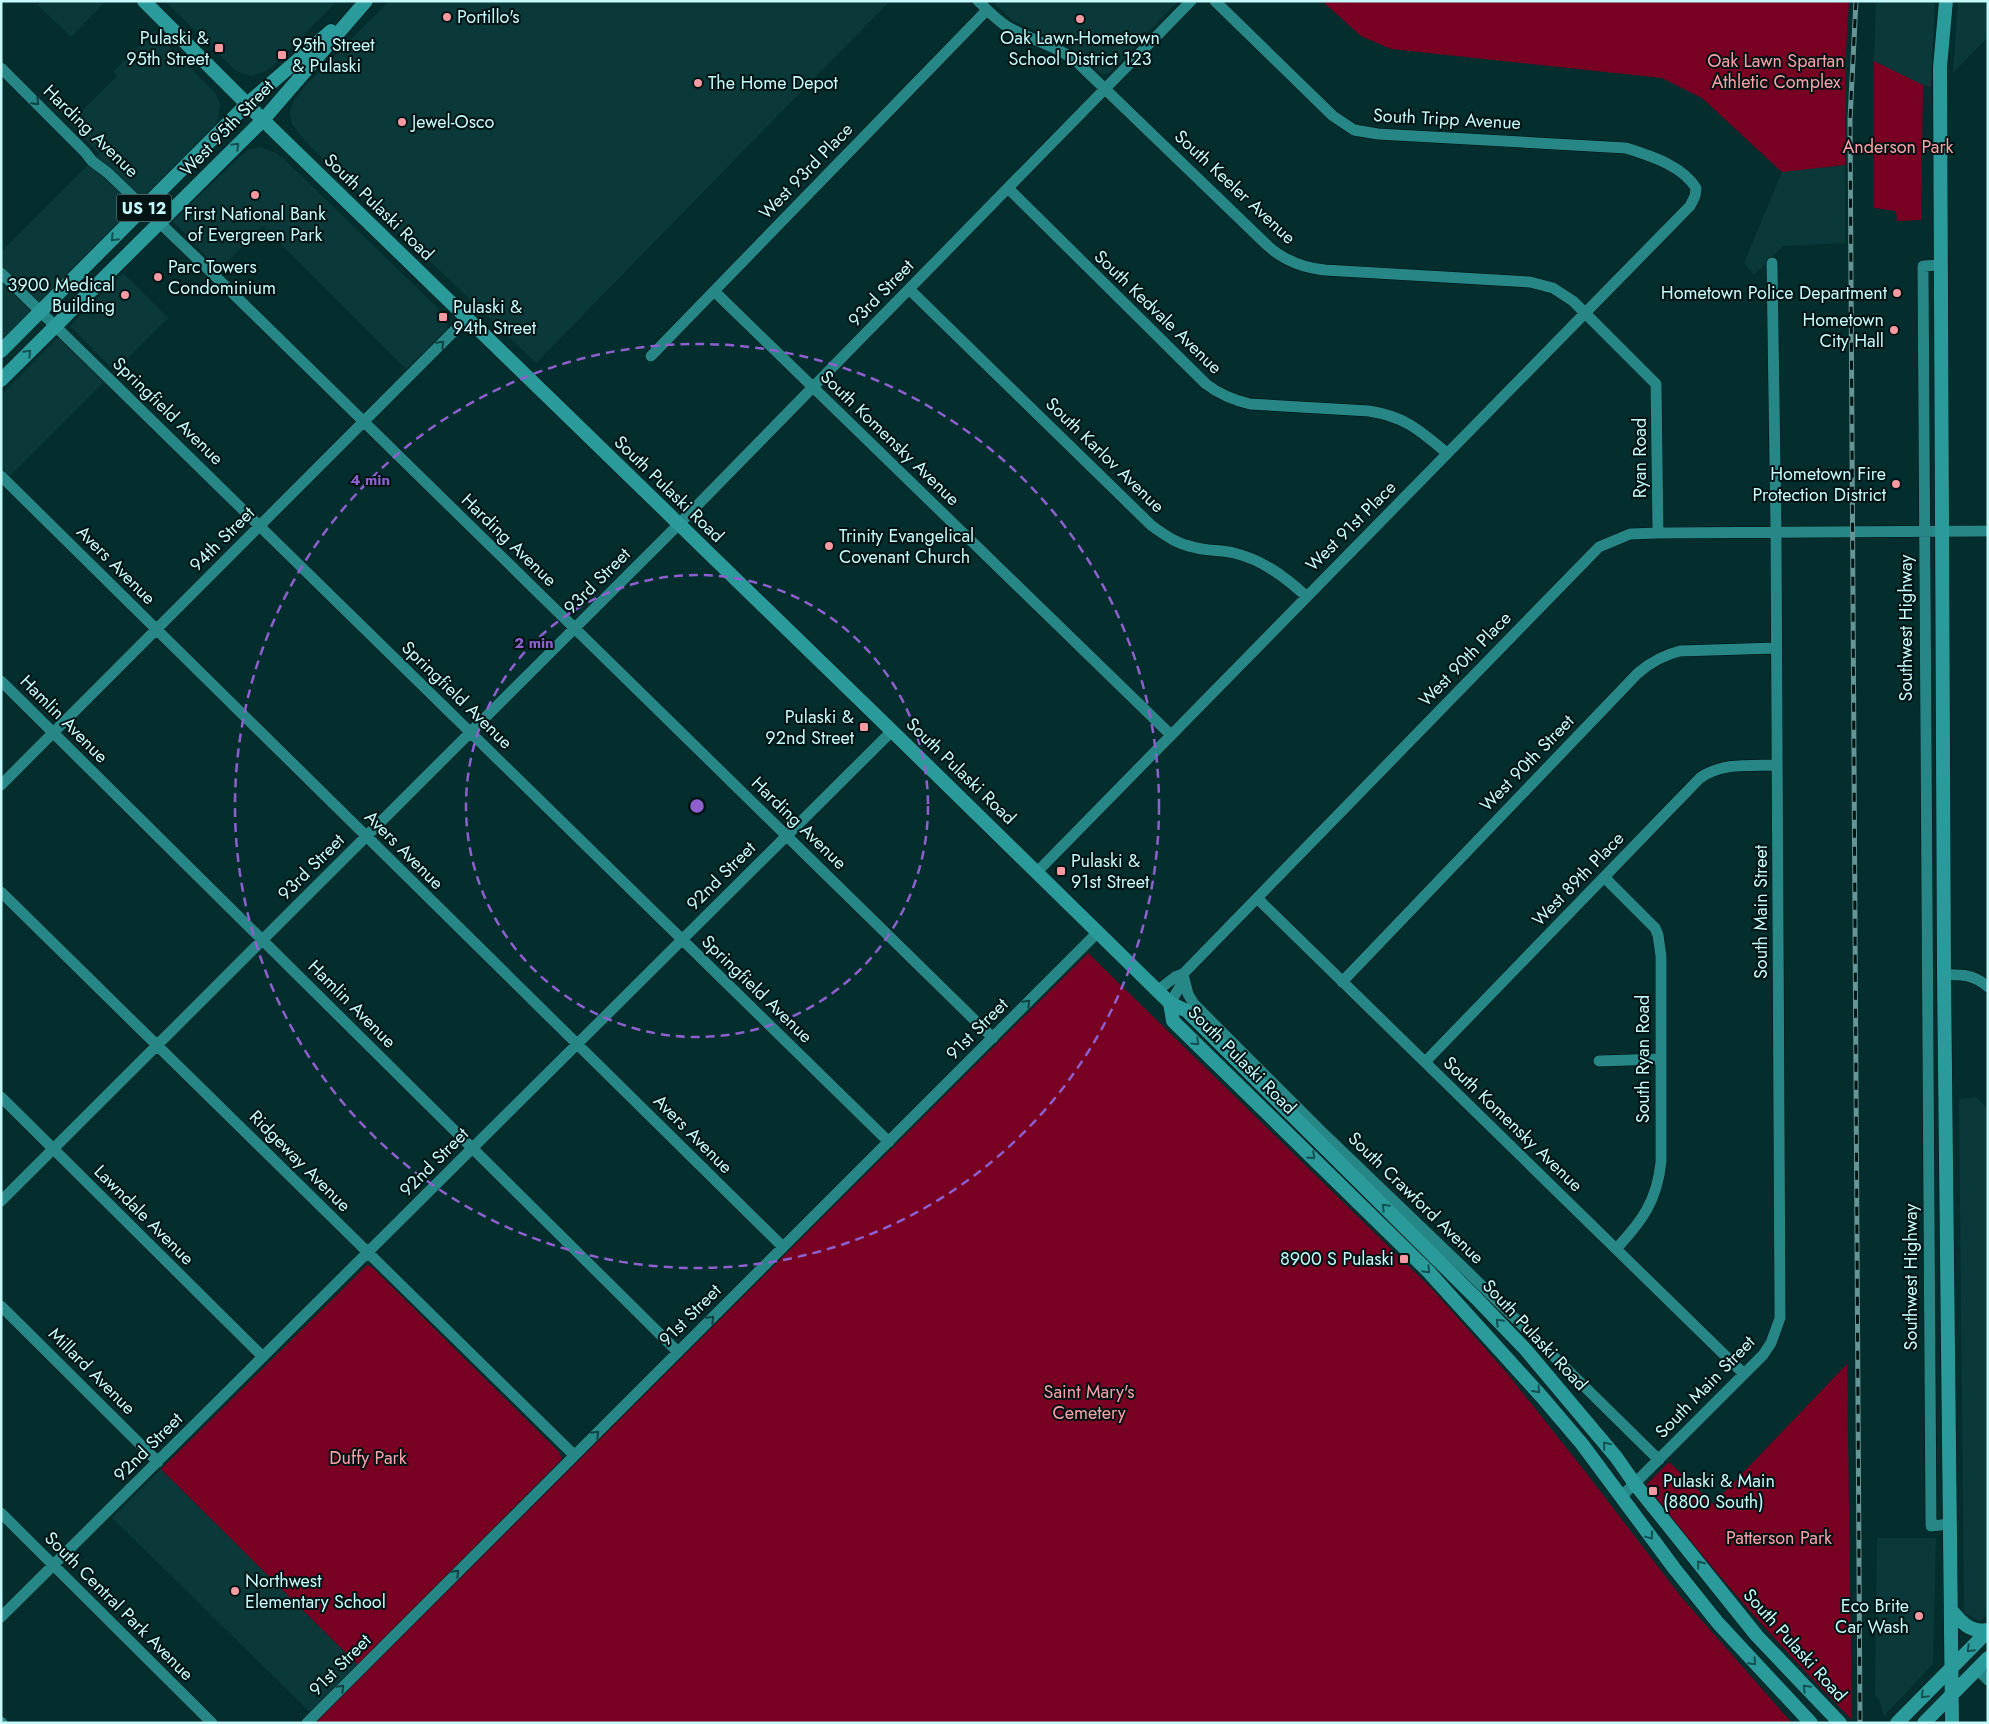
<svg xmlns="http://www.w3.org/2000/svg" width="1989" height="1724" viewBox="0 0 1989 1724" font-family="Jost,sans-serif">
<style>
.built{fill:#0b3939}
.green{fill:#780022}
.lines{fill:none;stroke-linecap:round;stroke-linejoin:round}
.minor-casing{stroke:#041212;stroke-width:12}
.major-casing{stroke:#041212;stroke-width:15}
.minor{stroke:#278787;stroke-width:11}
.major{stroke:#2a9a9b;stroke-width:14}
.rail-casing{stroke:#669595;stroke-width:5}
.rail{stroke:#001314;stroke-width:3;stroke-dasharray:9;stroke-linecap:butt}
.oneway{stroke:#104142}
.oneway2{stroke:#135051}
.ring{fill:none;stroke:#8e60ce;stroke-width:2.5;stroke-dasharray:9 6}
.poi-dot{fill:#f49aa0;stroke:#001314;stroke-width:2}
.labels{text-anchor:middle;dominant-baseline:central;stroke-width:4;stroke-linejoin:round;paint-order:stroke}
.shield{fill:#001314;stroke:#8bb5b5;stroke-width:1}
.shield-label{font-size:16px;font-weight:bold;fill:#c6fafa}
.poi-label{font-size:18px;fill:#c6fafa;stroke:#001314;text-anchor:start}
.park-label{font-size:18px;fill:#fba1a7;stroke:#001314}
.street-label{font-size:18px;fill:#c6fafa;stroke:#001314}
.centre{fill:#8e60ce;stroke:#001314;stroke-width:2.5}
.ring-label{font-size:15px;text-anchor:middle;font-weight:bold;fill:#8e60ce;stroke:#001314;stroke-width:4;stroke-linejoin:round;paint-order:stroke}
</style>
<rect width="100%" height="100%" fill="#042d2d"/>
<path class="built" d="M 42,1 L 106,1 L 71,37 L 38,5 Z
M 165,1 L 337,1 L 272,67 L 264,72 L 251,76 L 242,74 L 234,69 Z
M 389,1 L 890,1 L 536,363 L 305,141 L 292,124 L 290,115 L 291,107 L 296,98 L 305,86 Z
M 992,1 L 1178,1 L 1110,72 L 1105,74 L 1102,74 L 1069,46 L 1013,21 Z
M 1876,1 L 1935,1 L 1931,87 L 1923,85 L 1874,61 Z
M 1958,1 L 1988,1 L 1988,37 L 1953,73 Z
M 154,31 L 216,94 L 220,104 L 219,114 L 216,124 L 1,341 L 1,252 L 99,154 L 70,123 L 117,76 L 113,72 Z
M 260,147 L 276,153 L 284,159 L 445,315 L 448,325 L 447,329 L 406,369 L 263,226 L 219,270 L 173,221 L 237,159 L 248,150 Z
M 1845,165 L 1845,243 L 1783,246 L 1754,275 L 1744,263 L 1782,172 Z
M 123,273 L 168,318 L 115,371 L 70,326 Z
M 59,336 L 104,382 L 1,485 L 1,395 Z
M 1976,1097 L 1988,1109 L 1988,1613 L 1980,1621 L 1964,1613 L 1959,1099 Z
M 161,1469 L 358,1665 L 310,1712 L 112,1518 Z
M 1877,1538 L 1936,1538 L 1933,1664 L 1884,1716 L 1879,1700 L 1875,1696 Z"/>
<path class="green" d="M 1322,1 L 1849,1 L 1846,50 L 1845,165 L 1782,172 L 1702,98 L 1662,78 L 1391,49 L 1361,36 Z
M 1874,61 L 1923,85 L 1921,220 L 1897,221 L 1896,211 L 1874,208 Z
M 1088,953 L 1432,1289 L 1506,1372 L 1584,1470 L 1682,1598 L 1792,1723 L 315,1723 Z
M 367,1265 L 372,1267 L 559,1452 L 562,1459 L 358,1665 L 161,1469 Z
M 1847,1364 L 1852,1720 C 1778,1645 1710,1568 1646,1485 L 1669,1462 L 1713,1504 Z"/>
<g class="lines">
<g class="minor-casing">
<path id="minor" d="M 978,1 C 988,10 996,20 1008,27 C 1030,40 1056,45 1077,62 L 1268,246 C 1285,261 1303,268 1325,270 L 1530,282 L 1553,288 L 1573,301 L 1656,384 L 1658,533
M 1,68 L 85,152 L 92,161 L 108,173 L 212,273 L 993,1038
M 1008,188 L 1206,384 C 1219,394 1233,400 1250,404 L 1369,411 C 1406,417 1419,430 1447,453
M 1941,265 L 1923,266 L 1931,1526 L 1950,1524
M 1,273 L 889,1142
M 909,289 L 1152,526 C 1165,535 1177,544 1193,547 C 1206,551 1221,550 1234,553 C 1263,560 1285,577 1306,596
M 714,291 L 1171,735
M 651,356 L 987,10
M 1,476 L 783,1247
M 1,681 L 678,1352
M 1,785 L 467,318
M 1037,872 L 1690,206 L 1695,196 L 1696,188 C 1682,165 1650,156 1626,148 L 1378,134 L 1354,130 L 1333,116 L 1215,1
M 1604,877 L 1655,928 L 1658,935 L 1661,956 L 1661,1162 C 1657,1201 1642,1221 1616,1249
M 1,892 L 574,1455
M 1258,899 L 1744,1374
M 1183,974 L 1188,994 L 1194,1004 L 1324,1134 L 1470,1274 L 1659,1460
M 1944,975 C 1962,974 1975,975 1988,987
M 1342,982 L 1638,673 C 1651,662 1663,655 1680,651 L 1776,648
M 1157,991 L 1175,977 L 1183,974 L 1599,547 L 1630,534 L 1658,533 L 1988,531
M 1170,1003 L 1181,985 L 1182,976
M 1599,1061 L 1661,1059
M 1425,1062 L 1700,778 C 1722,762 1751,766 1777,765
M 1,1097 L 263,1357
M 1,1201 L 679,524 L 1191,1
M 1,1306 L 158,1462
M 1621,1497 L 1763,1355 L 1771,1343 L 1780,1318 L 1776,531 L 1772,263
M 1,1513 L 212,1723
M 1,1617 L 892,731
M 1977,1669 L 1988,1680
M 1,1722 L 2,1723
M 307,1723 L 1098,932"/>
</g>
<g class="major-casing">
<path id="major" d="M 144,1 L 263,120 L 892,731 L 1170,1003 L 1187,1011 L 1476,1298 L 1526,1350 L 1616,1457 L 1635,1484 L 1757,1636 L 1840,1723
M 1946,1 L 1940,67 L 1944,975 L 1952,1723
M 1,351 L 247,104 L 331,31
M 1,380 L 263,120 L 366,1
M 1170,1003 L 1173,1021 L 1428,1271 L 1542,1397 L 1582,1444 L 1674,1568 L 1718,1623 L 1811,1723
M 1951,1610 C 1962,1623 1970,1633 1988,1630
M 1897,1723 L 1988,1631
M 1924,1723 L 1988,1658"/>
</g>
<use href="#minor" class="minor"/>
<use href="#major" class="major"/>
<g class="rail-casing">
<path id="rail" d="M 1856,1 L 1850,119 L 1860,1723"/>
</g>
<use href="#rail" class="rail"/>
</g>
<defs><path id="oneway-chevron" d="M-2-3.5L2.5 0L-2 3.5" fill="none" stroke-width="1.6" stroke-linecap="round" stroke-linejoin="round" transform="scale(1.25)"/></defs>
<g class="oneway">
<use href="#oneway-chevron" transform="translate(36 102) rotate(45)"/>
<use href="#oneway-chevron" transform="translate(441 344) rotate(-45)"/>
<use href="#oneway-chevron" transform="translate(1027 1003) rotate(-45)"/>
<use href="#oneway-chevron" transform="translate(711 1319) rotate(-45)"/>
<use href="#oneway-chevron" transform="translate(596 1434) rotate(-45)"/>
<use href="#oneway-chevron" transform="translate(456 1573) rotate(-45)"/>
<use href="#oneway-chevron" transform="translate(341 1688) rotate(-45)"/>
</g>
<g class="oneway2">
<use href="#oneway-chevron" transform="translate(236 146) rotate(-45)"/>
<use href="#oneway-chevron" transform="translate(114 238) rotate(135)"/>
<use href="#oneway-chevron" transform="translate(28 353) rotate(-45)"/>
<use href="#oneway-chevron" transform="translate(1196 1042) rotate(44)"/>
<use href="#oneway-chevron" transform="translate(1312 1156) rotate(44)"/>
<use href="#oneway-chevron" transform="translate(1385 1207) rotate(-135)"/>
<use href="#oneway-chevron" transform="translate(1427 1270) rotate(46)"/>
<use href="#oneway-chevron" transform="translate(1499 1322) rotate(-134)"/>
<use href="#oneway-chevron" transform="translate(1537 1390) rotate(48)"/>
<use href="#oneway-chevron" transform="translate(1606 1445) rotate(-129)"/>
<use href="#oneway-chevron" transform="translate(1650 1536) rotate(53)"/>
<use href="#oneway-chevron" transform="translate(1700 1564) rotate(-129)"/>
<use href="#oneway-chevron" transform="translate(1970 1649) rotate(135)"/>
<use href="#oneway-chevron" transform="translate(1753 1662) rotate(47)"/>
<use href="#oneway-chevron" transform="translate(1806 1688) rotate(-134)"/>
<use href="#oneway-chevron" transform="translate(1924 1695) rotate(135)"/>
</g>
<g class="ring">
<circle cx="697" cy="806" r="231"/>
<circle cx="697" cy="806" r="462"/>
</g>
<g class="poi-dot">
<circle cx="447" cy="17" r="5"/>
<circle cx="1080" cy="19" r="5"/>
<rect x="214" y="43" width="10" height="10" rx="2.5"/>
<rect x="277" y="50" width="10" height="10" rx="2.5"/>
<circle cx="698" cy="83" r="5"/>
<circle cx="402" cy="122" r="5"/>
<circle cx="255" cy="195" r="5"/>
<circle cx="158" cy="277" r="5"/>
<circle cx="1897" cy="293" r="5"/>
<circle cx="125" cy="295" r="5"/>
<rect x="438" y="312" width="10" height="10" rx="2.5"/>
<circle cx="1894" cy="330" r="5"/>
<circle cx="1896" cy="484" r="5"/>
<circle cx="829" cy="546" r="5"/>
<rect x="859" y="722" width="10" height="10" rx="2.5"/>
<rect x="1056" y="866" width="10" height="10" rx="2.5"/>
<rect x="1399" y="1254" width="10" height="10" rx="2.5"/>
<rect x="1648" y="1486" width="10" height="10" rx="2.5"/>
<circle cx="235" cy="1591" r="5"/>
<circle cx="1919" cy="1616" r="5"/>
</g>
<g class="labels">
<rect class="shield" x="116.5" y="194.5" width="55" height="27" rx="4"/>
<g class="shield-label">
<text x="144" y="208">US 12</text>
</g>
<g class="poi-label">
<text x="457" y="17">Portillo's</text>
<text x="209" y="38" text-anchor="end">Pulaski &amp;<tspan x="209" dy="21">95th Street</tspan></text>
<text x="1080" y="38" text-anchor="middle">Oak Lawn-Hometown<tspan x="1080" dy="21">School District 123</tspan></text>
<text x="292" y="45">95th Street<tspan x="292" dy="21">&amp; Pulaski</tspan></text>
<text x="708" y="83">The Home Depot</text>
<text x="412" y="122">Jewel-Osco</text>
<text x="255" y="214" text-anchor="middle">First National Bank<tspan x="255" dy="21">of Evergreen Park</tspan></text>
<text x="168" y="267">Parc Towers<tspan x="168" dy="21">Condominium</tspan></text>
<text x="115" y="285" text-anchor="end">3900 Medical<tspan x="115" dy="21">Building</tspan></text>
<text x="1887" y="293" text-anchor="end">Hometown Police Department</text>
<text x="453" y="307">Pulaski &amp;<tspan x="453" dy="21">94th Street</tspan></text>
<text x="1884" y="320" text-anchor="end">Hometown<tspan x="1884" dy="21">City Hall</tspan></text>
<text x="1886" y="474" text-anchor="end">Hometown Fire<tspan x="1886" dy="21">Protection District</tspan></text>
<text x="839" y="536">Trinity Evangelical<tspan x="839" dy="21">Covenant Church</tspan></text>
<text x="854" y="717" text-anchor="end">Pulaski &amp;<tspan x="854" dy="21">92nd Street</tspan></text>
<text x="1071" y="861">Pulaski &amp;<tspan x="1071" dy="21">91st Street</tspan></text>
<text x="1394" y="1259" text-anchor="end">8900 S Pulaski</text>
<text x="1663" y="1481">Pulaski &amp; Main<tspan x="1663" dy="21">(8800 South)</tspan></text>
<text x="245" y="1581">Northwest<tspan x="245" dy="21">Elementary School</tspan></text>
<text x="1909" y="1606" text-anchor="end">Eco Brite<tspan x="1909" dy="21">Car Wash</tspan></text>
</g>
<g class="park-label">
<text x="1776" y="61">Oak Lawn Spartan<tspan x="1776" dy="21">Athletic Complex</tspan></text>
<text x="1898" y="147">Anderson Park</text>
<text x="1089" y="1392">Saint Mary's<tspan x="1089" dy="21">Cemetery</tspan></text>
<text x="368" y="1458">Duffy Park</text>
<text x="1779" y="1538">Patterson Park</text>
</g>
<g class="street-label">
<text transform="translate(1447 119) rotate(3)">South Tripp Avenue</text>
<text transform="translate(227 128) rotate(-46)">West 95th Street</text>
<text transform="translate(91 131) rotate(44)">Harding Avenue</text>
<text transform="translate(806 171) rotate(-46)">West 93rd Place</text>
<text transform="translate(1235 187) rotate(43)">South Keeler Avenue</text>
<text transform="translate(379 207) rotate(44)">South Pulaski Road</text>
<text transform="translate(881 293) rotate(-46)">93rd Street</text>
<text transform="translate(1158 312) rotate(44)">South Kedvale Avenue</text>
<text transform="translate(168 411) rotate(44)">Springfield Avenue</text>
<text transform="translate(890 438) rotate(44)">South Komensky Avenue</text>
<text transform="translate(1105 455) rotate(44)">South Karlov Avenue</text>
<text transform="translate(1640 458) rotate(-90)">Ryan Road</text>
<text transform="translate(669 489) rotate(44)">South Pulaski Road</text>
<text transform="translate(1351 526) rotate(-45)">West 91st Place</text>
<text transform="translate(222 539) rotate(-45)">94th Street</text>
<text transform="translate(509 540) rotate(44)">Harding Avenue</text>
<text transform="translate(116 565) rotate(45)">Avers Avenue</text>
<text transform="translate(597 581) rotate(-45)">93rd Street</text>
<text transform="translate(1906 628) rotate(-90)">Southwest Highway</text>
<text transform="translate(1465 659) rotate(-46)">West 90th Place</text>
<text transform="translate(457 695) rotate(44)">Springfield Avenue</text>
<text transform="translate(64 719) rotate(45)">Hamlin Avenue</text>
<text transform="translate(1527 763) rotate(-46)">West 90th Street</text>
<text transform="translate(961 771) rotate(44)">South Pulaski Road</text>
<text transform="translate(799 823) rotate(44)">Harding Avenue</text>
<text transform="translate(404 850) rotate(45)">Avers Avenue</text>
<text transform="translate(311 867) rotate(-45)">93rd Street</text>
<text transform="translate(721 876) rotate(-45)">92nd Street</text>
<text transform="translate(1578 879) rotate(-46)">West 89th Place</text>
<text transform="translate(1761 912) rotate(-90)">South Main Street</text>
<text transform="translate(757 989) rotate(44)">Springfield Avenue</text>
<text transform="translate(352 1004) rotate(45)">Hamlin Avenue</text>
<text transform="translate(977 1029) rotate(-45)">91st Street</text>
<text transform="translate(1643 1059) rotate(-90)">South Ryan Road</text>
<text transform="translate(1242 1060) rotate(45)">South Pulaski Road</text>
<text transform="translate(1513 1124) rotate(44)">South Komensky Avenue</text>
<text transform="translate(693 1134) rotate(45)">Avers Avenue</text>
<text transform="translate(300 1161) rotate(45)">Ridgeway Avenue</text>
<text transform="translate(434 1162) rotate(-45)">92nd Street</text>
<text transform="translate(1416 1198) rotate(44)">South Crawford Avenue</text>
<text transform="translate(144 1215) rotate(45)">Lawndale Avenue</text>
<text transform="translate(1911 1277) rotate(-90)">Southwest Highway</text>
<text transform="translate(690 1315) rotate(-45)">91st Street</text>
<text transform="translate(1535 1335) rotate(47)">South Pulaski Road</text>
<text transform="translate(92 1371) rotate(45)">Millard Avenue</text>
<text transform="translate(1705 1387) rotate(-46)">South Main Street</text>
<text transform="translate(148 1447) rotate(-45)">92nd Street</text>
<text transform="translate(119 1606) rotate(45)">South Central Park Avenue</text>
<text transform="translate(1795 1645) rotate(48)">South Pulaski Road</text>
<text transform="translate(340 1665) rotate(-45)">91st Street</text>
</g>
</g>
<circle cx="697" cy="806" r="8" class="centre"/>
<g class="ring-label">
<text x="370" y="485">4 min</text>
<text x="534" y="648">2 min</text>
</g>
<rect width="1989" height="1724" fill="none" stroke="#c6fafa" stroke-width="5"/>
</svg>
